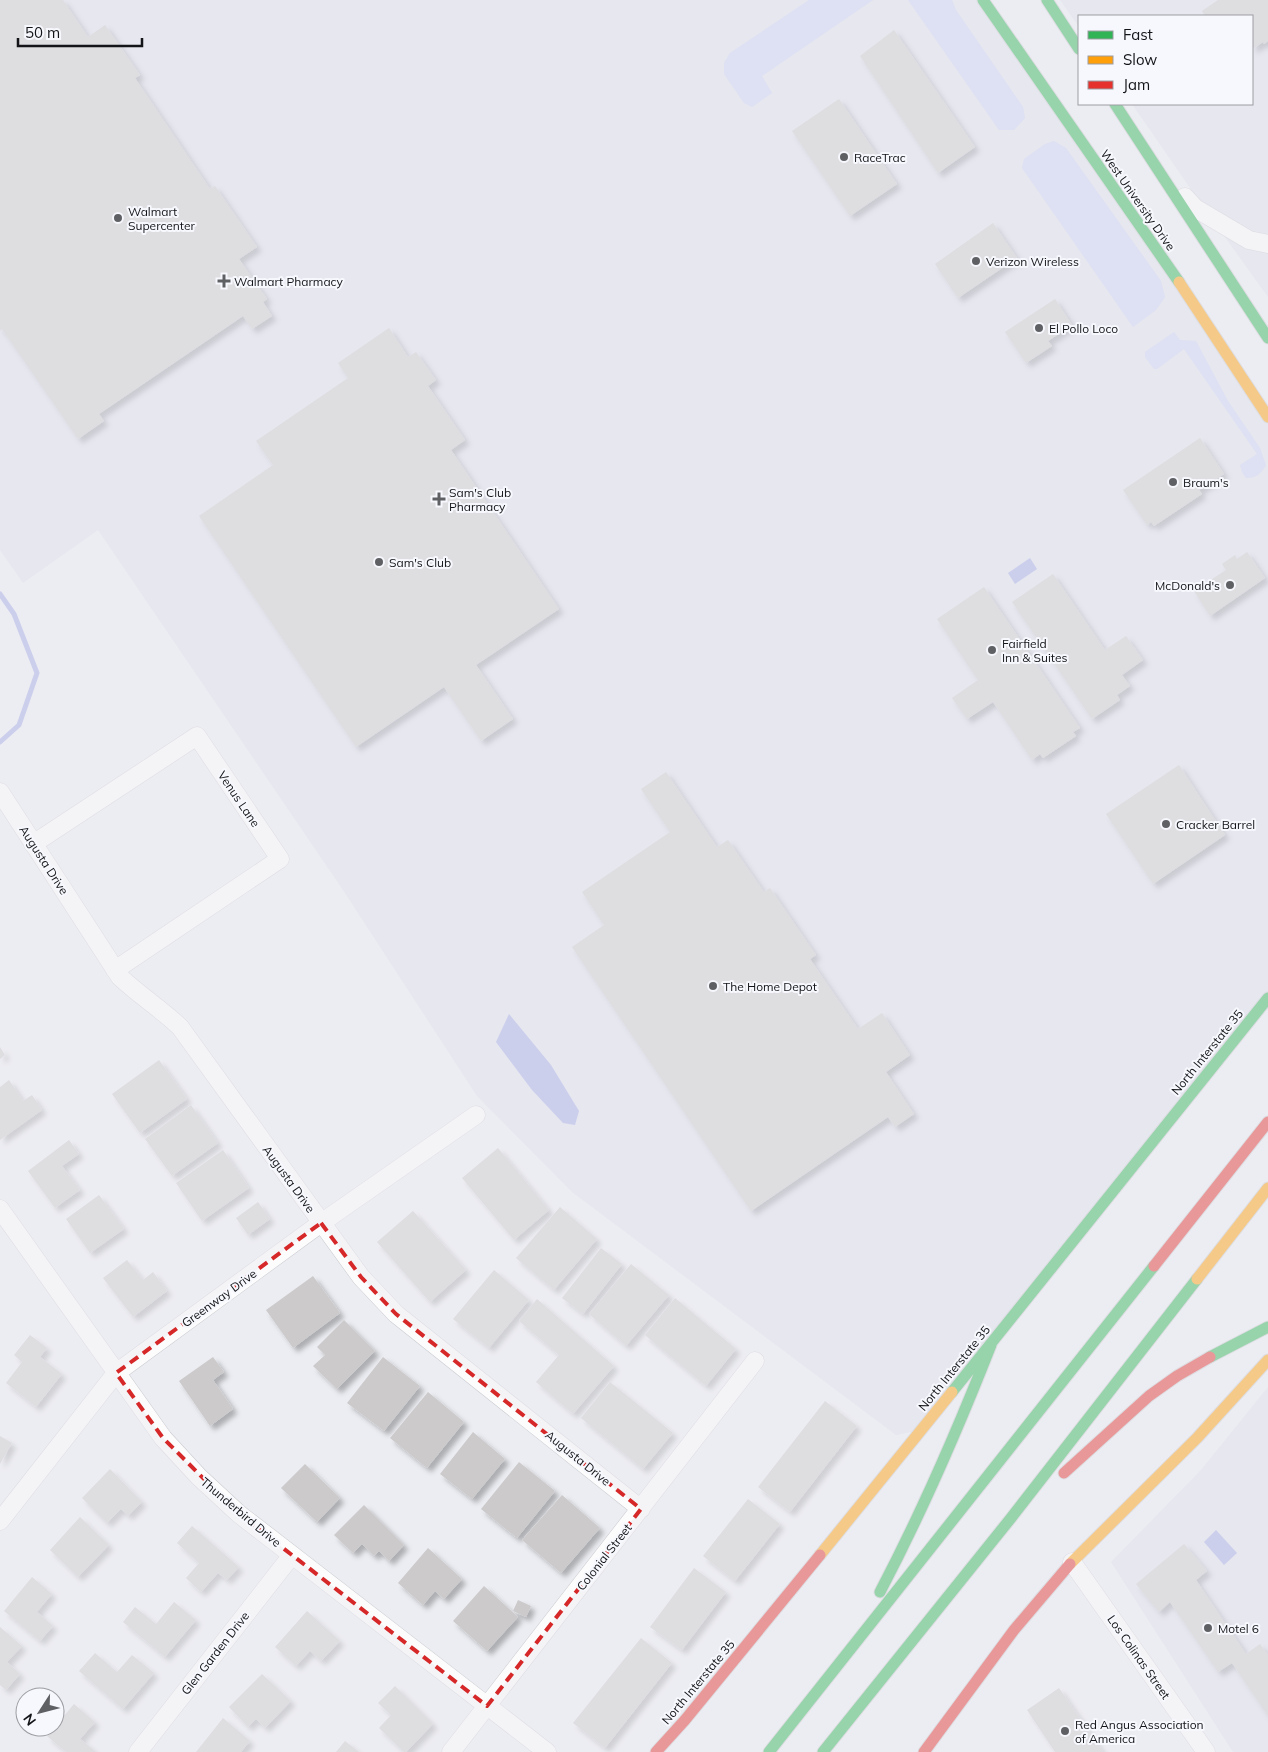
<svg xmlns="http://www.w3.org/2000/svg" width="1268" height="1752" viewBox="0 0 1268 1752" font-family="Mulish,sans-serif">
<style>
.built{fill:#dddfea}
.green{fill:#ccd1f5}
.water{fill:#a4aae5}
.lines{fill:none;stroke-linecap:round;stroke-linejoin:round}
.stream{stroke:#a4aae5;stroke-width:5}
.building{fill:#cccacb;filter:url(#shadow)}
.street-casing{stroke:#cacbcf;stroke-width:19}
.fast-casing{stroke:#cacbcf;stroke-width:13}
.slow-casing{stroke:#cacbcf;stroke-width:13}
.jam-casing{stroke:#cacbcf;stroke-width:13}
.street{stroke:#fcfcfd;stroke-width:18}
.fast{stroke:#30b455;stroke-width:11}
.slow{stroke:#ff9f0a;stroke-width:11}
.jam{stroke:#e5322d;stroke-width:11}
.marked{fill:none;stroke:#d62828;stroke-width:4;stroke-dasharray:10 6;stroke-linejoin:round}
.poi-dot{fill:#5f6064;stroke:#f7f8fe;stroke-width:2}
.labels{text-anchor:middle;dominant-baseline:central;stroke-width:4;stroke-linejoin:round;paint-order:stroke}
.poi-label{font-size:12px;fill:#131417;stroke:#f7f8fe;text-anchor:start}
.street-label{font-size:12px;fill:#131417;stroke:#f7f8fe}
</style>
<defs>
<filter id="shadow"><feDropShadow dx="4.5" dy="4.5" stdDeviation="2.5" flood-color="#0004"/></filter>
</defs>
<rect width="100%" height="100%" fill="#ecedf2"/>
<path class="built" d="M 0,0 L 983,0 L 1268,417 L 1268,998 L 921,1430 L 896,1435 L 572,1192 L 477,1096 L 343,890 L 98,530 L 23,583 L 0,550 Z
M 1060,0 L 1268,0 L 1268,297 L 1199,201 L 1132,104 L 1252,104 L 1252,16 L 1079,16 L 1079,27 Z
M 1268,1387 L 1268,1752 L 1233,1752 L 1111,1562 L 1201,1470 Z"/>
<path class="green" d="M 809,0 L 873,0 L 762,76 L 772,93 L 752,107 L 744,103 L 724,74 L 724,63 L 730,53 Z
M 908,0 L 952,0 L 956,10 L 1023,107 L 1025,118 L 1014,130 L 999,130 Z
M 1054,141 L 1066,148 L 1161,281 L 1165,297 L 1156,310 L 1133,327 L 1022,168 L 1024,159 L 1045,144 Z
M 1174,332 L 1180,340 L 1196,341 L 1228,401 L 1260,448 L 1266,465 C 1261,474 1256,478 1246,478 L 1242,472 L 1240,465 L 1257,454 L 1184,349 L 1157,369 L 1154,369 L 1145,357 L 1145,352 Z"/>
<path class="water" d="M 1030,558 L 1037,569 L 1015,584 L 1008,573 Z
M 509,1014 L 551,1065 L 579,1111 L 575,1125 L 563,1123 L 532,1090 L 496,1042 Z
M 1216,1530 L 1237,1553 L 1224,1565 L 1204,1542 Z"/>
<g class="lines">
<path class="stream" d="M 0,594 L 14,614 L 37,673 L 19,725 L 0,742"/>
</g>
<path class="building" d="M 0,0 L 63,0 L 88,37 L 105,25 L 140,75 L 135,78 L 210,189 L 215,186 L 257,247 L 239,259 L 267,299 L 263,302 L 272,316 L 252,329 L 243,316 L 99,414 L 104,421 L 78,439 L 2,329 L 0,331 Z
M 1218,0 L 1268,0 L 1268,41 L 1264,44 L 1263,42 L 1252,49 L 1252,16 L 1205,16 L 1202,11 Z
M 894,30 L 975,147 L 938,173 L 860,56 Z
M 839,99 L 897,184 L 850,216 L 792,131 Z
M 993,223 L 1017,258 L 958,298 L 935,264 Z
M 1055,299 L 1072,325 L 1048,341 L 1052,346 L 1026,363 L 1005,332 Z
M 389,328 L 408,357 L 416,352 L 436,380 L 428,386 L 465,440 L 451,450 L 559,609 L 476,665 L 513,719 L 481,741 L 444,687 L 356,747 L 199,516 L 273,465 L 256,441 L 348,378 L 338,363 Z
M 1200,438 L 1224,474 L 1199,490 L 1202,494 L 1154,526 L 1151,522 L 1147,525 L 1123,490 Z
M 1247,552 L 1265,578 L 1210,616 L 1194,591 L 1226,570 L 1222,564 L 1235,555 L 1237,559 Z
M 1053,574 L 1105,650 L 1126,636 L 1143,660 L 1122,675 L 1130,686 L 1117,695 L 1120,700 L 1092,719 L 1012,602 Z
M 984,587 L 1080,728 L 1073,732 L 1076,736 L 1043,758 L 1040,754 L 1032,760 L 993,702 L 967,719 L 952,698 L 978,680 L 937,619 Z
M 1179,765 L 1225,835 L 1153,884 L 1106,814 Z
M 666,772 L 717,847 L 728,840 L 764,892 L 770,888 L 816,955 L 810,959 L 858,1029 L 882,1013 L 910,1055 L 886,1072 L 914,1114 L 895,1127 L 888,1117 L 751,1211 L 572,947 L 604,925 L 582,892 L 670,832 L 641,789 Z
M 0,1047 L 5,1055 L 0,1059 Z
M 159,1060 L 187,1099 L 140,1133 L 112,1094 Z
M 9,1080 L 23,1101 L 32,1095 L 42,1110 L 0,1140 L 0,1087 Z
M 191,1105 L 218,1143 L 172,1176 L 145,1139 Z
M 69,1140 L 79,1154 L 62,1166 L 80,1190 L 55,1208 L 28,1171 Z
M 498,1148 L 549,1210 L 514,1240 L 462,1178 Z
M 223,1150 L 249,1188 L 202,1221 L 176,1183 Z
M 99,1195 L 124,1229 L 90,1253 L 66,1219 Z
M 258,1202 L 270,1219 L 248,1235 L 236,1218 Z
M 560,1207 L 597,1239 L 554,1290 L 516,1258 Z
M 413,1211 L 466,1270 L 430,1302 L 377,1242 Z
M 601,1248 L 622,1264 L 583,1314 L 562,1298 Z
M 127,1260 L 143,1280 L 153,1272 L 167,1291 L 133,1317 L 103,1278 Z
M 631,1264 L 669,1295 L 626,1346 L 589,1314 Z
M 494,1270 L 529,1300 L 489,1348 L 453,1319 Z
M 313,1276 L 340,1313 L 293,1348 L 266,1310 Z
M 675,1298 L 736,1349 L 706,1386 L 645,1335 Z
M 537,1299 L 614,1366 L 573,1414 L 536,1382 L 559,1355 L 519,1321 Z
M 344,1320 L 375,1351 L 337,1389 L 313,1366 L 325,1355 L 317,1347 Z
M 30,1335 L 47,1348 L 40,1357 L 62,1374 L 36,1407 L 6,1383 L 22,1362 L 14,1355 Z
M 213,1357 L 224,1372 L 213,1380 L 233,1409 L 210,1426 L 179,1381 Z
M 383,1357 L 420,1386 L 384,1431 L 347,1403 Z
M 610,1382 L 673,1433 L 643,1469 L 581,1418 Z
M 428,1392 L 464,1422 L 427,1468 L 390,1438 Z
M 825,1401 L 857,1426 L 790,1512 L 758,1487 Z
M 473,1432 L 505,1459 L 472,1499 L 440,1474 Z
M 0,1436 L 12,1443 L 0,1464 Z
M 519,1462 L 555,1491 L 517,1538 L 481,1509 Z
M 305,1464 L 340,1498 L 317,1522 L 281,1488 Z
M 110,1469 L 142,1502 L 128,1516 L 121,1509 L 107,1523 L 82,1498 Z
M 562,1495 L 600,1528 L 561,1573 L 522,1540 Z
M 748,1499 L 780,1524 L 735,1581 L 703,1556 Z
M 364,1505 L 404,1545 L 389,1561 L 379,1551 L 374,1556 L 362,1544 L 353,1553 L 334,1535 Z
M 80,1517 L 109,1545 L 78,1577 L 50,1550 Z
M 192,1526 L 239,1567 L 227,1580 L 218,1573 L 201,1592 L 186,1578 L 199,1563 L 177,1543 Z
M 1184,1544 L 1207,1571 L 1196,1580 L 1246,1654 L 1260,1644 L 1268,1655 L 1268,1716 L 1232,1663 L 1218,1672 L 1170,1602 L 1159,1612 L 1136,1584 Z
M 428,1548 L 462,1579 L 444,1599 L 435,1591 L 423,1605 L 398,1583 Z
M 694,1568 L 726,1592 L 682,1650 L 650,1627 Z
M 32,1577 L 52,1594 L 37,1612 L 53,1626 L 40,1641 L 4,1611 Z
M 484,1586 L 518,1617 L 487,1651 L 453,1621 Z
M 518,1600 L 531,1606 L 526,1617 L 513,1611 Z
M 174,1602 L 196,1620 L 165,1657 L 123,1622 L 135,1607 L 156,1624 Z
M 307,1611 L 340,1641 L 321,1661 L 310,1651 L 296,1666 L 275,1647 Z
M 0,1627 L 22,1646 L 7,1662 L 20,1674 L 6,1690 L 0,1685 Z
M 641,1638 L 672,1663 L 605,1748 L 573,1723 Z
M 95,1653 L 117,1672 L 132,1655 L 154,1673 L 123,1709 L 79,1671 Z
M 262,1674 L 291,1701 L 265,1728 L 256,1719 L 248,1727 L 229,1707 Z
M 395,1686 L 433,1724 L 406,1752 L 404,1752 L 379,1728 L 391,1715 L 378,1703 Z
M 1059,1688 L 1103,1752 L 1055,1752 L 1027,1710 Z
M 74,1704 L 95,1722 L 80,1739 L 94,1750 L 92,1752 L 66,1752 L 47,1736 Z
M 223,1718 L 250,1741 L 241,1752 L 196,1752 Z
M 345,1741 L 359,1752 L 336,1752 Z"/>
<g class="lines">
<g class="street-casing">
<path id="street" d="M 1185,197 L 1195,208 L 1249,240 L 1268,244
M 0,792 L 120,977 C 139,995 161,1009 180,1027 L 361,1277 L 396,1314 L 641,1509
M 33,844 L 197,736 L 280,859 L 115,970
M 0,1209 L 163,1438 L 199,1477 L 239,1514 L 547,1752
M 0,1521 L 116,1373 L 321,1223 L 476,1115
M 1072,1562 L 1206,1752
M 138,1752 L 292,1555
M 451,1752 L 755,1361"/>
</g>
<g class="fast-casing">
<path id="fast" d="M 983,0 L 1179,282
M 1047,0 L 1079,49
M 1115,104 L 1268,338
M 1210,1357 L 1268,1327
M 952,1392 L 1268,998
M 880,1592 C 922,1512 958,1429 991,1345
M 769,1752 L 1154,1266
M 823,1752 L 1011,1518 L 1197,1279"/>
</g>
<g class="slow-casing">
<path id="slow" d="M 1179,282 L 1268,417
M 1197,1279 L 1268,1188
M 820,1555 L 952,1392
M 1070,1564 L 1197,1438 L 1268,1360"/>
</g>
<g class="jam-casing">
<path id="jam" d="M 1154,1266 L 1268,1122
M 1064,1473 L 1149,1396 L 1177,1376 L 1210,1357
M 656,1752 L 685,1720 L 820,1555
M 924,1752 L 1014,1630 L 1070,1564"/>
</g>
<use href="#street" class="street"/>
<use href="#fast" class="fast"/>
<use href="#slow" class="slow"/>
<use href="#jam" class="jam"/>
</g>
<path d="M0 0H1268V1752H0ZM 321,1223 L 361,1277 L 396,1314 L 641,1509 L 487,1706 L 239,1514 L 163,1438 L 116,1373 Z" fill="#ecedf2" fill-opacity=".55" fill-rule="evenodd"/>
<path class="marked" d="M 321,1223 L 361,1277 L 396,1314 L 641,1509 L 487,1706 L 239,1514 L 163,1438 L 116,1373 Z"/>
<g class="poi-dot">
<circle cx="844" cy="157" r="5"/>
<circle cx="118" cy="218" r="5"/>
<circle cx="976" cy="261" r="5"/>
<path d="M221.5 273.5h5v5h5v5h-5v5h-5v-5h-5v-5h5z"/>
<circle cx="1039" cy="328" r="5"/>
<circle cx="1173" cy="482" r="5"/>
<path d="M436.5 491.5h5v5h5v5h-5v5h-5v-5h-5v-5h5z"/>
<circle cx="379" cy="562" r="5"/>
<circle cx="1230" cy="585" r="5"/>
<circle cx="992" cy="650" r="5"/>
<circle cx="1166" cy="824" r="5"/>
<circle cx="713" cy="986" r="5"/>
<circle cx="1208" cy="1628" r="5"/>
<circle cx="1065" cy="1731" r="5"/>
</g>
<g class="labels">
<g class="poi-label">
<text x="854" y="157">RaceTrac</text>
<text x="128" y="211">Walmart<tspan x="128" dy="14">Supercenter</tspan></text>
<text x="986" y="261">Verizon Wireless</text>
<text x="234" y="281">Walmart Pharmacy</text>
<text x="1049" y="328">El Pollo Loco</text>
<text x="1183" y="482">Braum's</text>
<text x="449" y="492">Sam's Club<tspan x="449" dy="14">Pharmacy</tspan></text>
<text x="389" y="562">Sam's Club</text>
<text x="1220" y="585" text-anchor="end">McDonald's</text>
<text x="1002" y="643">Fairfield<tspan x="1002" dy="14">Inn &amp; Suites</tspan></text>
<text x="1176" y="824">Cracker Barrel</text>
<text x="723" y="986">The Home Depot</text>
<text x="1218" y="1628">Motel 6</text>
<text x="1075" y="1724">Red Angus Association<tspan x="1075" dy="14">of America</tspan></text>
</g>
<g class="street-label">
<text transform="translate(1138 200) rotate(55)">West University Drive</text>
<text transform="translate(239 799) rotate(56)">Venus Lane</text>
<text transform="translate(44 860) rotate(57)">Augusta Drive</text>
<text transform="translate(1207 1052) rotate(-51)">North Interstate 35</text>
<text transform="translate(289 1179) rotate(54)">Augusta Drive</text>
<text transform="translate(219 1298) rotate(-36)">Greenway Drive</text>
<text transform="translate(954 1368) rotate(-51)">North Interstate 35</text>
<text transform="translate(578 1458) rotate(39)">Augusta Drive</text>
<text transform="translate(241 1512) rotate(40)">Thunderbird Drive</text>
<text transform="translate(604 1557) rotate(-52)">Colonial Street</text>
<text transform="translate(215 1653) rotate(-52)">Glen Garden Drive</text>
<text transform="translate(1139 1657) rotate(55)">Los Colinas Street</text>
<text transform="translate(698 1682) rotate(-50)">North Interstate 35</text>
</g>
</g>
<rect x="1078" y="15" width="175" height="90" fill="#f7f8fe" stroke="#9c9da2"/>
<rect x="1088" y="31" width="25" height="8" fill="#30b455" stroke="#9c9da2"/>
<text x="1123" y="40" font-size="15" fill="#131417">Fast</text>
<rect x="1088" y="56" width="25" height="8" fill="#ff9f0a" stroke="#9c9da2"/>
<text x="1123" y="65" font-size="15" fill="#131417">Slow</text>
<rect x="1088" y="81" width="25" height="8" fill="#e5322d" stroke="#9c9da2"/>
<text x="1123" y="90" font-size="15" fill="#131417">Jam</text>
<g transform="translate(40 1712) rotate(234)"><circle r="24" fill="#f7f8fe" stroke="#9c9da2"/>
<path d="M0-4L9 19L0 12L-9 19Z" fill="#5f6064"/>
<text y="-8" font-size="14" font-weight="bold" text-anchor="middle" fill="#131417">N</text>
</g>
<path d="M18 38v8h124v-8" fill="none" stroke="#131417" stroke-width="2.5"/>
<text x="25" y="38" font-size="15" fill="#131417" stroke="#f7f8fe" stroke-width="4" paint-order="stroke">50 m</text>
</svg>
